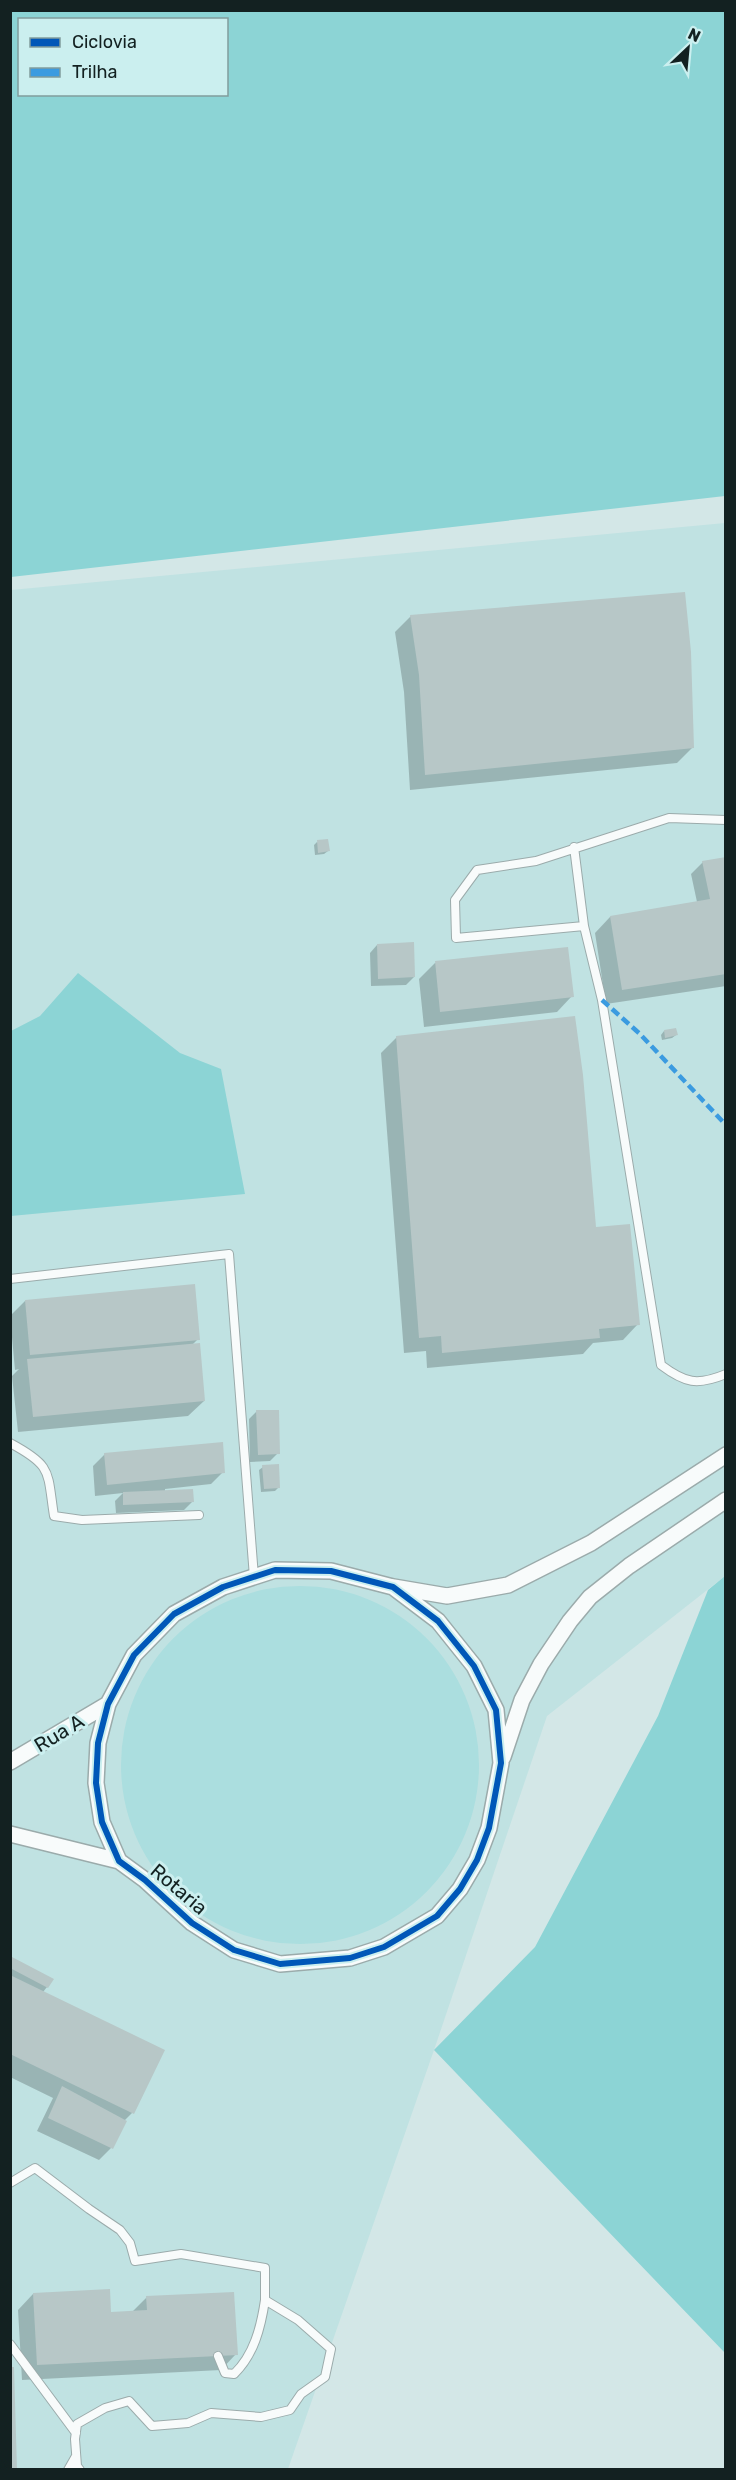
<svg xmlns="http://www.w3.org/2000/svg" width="736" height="2480" viewBox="0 0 736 2480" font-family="Rubik,sans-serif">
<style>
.built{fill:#c0e2e2}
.green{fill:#abdedf}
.forest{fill:#8cd4d5;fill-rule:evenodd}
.shadow{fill:#0003}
.building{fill:#b7c7c7}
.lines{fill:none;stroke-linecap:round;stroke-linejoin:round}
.service-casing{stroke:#9babab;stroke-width:10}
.minor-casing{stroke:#9babab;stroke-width:18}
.service{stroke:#f8fbfb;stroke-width:8}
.minor{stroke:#f8fbfb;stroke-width:15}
.quiet{stroke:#3b9be0;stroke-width:4.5;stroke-dasharray:9 4.5;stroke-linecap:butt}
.cycleway-casing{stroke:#cbefef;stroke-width:10}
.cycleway{stroke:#0057b8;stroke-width:6}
.labels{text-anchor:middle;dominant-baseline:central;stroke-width:6;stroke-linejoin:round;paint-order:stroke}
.street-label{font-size:20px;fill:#132121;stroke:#cbefef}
</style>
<rect width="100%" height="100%" fill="#d3e7e7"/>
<path class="built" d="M 725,523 L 725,1576 L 547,1716 L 434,2050 L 288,2469 L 11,2470 L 11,590 Z"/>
<path class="green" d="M121 1765a179 179 0 1 1 358 0a179 179 0 1 1-358 0Z"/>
<path class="forest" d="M 10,11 L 725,11 L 725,496 L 11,577 ZM 20,20 L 226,20 L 226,94 L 20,94 Z
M 78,973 L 180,1053 L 221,1069 L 245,1194 L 11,1216 L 11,1031 L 40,1016 Z
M 725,1576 L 725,2353 L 434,2050 L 535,1947 L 658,1716 L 708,1590 Z"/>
<path class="shadow" d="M 411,616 L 693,747 L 677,763 L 410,790 L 404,692 L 395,632 Z
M 317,842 L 328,851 L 324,854 L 315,855 L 314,845 Z
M 726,859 L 726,986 L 606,1004 L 595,933 L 610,917 L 697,902 L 691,874 L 703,862 Z
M 377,945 L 414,977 L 406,985 L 371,986 L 370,953 Z
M 435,963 L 572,996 L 557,1012 L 424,1027 L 419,979 Z
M 664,1031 L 676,1035 L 672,1038 L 662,1040 L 661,1035 Z
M 397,1037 L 594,1228 L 638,1324 L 623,1340 L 593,1343 L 583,1354 L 427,1368 L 426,1351 L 404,1353 L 381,1053 Z
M 25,1301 L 198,1339 L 192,1345 L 204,1401 L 188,1416 L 18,1432 L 12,1376 L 19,1369 L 15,1370 L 10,1316 Z
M 257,1411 L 278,1453 L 270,1461 L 250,1462 L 249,1419 Z
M 105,1454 L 223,1472 L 211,1484 L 165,1489 L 165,1491 L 192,1502 L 184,1510 L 116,1513 L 115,1501 L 123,1493 L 95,1496 L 93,1466 Z
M 263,1467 L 279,1487 L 275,1491 L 261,1492 L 259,1470 Z
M 12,1959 L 47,1987 L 43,1992 L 163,2051 L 132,2113 L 124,2121 L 111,2148 L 99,2160 L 37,2131 L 53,2098 L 10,2077 Z
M 33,2294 L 110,2314 L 132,2312 L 147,2297 L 236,2354 L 221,2370 L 22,2380 L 18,2310 Z"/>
<path class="building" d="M 685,592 L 691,652 L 694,748 L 425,775 L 419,675 L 410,615 Z
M 328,839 L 330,851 L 318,853 L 317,840 Z
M 726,857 L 726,974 L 622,990 L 610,916 L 710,899 L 702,861 Z
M 414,942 L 415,977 L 378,979 L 377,944 Z
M 568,947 L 574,997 L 440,1012 L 435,961 Z
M 575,1016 L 583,1075 L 596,1227 L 630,1224 L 640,1325 L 599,1329 L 600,1338 L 442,1353 L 441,1336 L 419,1338 L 396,1036 Z
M 676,1028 L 678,1035 L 665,1038 L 664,1030 Z
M 195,1284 L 200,1340 L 30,1355 L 25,1300 Z
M 200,1343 L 205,1401 L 33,1417 L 27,1359 Z
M 256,1410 L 279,1410 L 280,1454 L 258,1455 Z
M 223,1442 L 225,1473 L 107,1485 L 104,1453 Z
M 279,1464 L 280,1488 L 264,1489 L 262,1465 Z
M 193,1489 L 194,1502 L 123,1505 L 123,1492 Z
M 12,1957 L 54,1979 L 48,1988 L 10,1968 Z
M 10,1975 L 165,2050 L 134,2114 L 10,2054 Z
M 62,2086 L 127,2121 L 113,2149 L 48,2118 Z
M 110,2289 L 111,2312 L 147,2310 L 146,2296 L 234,2292 L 238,2355 L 37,2365 L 33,2293 Z
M 10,2367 L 14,2367 L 17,2470 L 10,2470 Z"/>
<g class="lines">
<g class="service-casing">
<path id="service" d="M 574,847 L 584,926 L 602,1000 L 661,1365 C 685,1383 697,1386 726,1374
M 584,926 L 456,938 L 455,900 L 477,870 L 536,861 L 669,818 L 726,820
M 10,1279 L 229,1254 L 254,1577
M 10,1443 C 53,1466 47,1471 54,1516 L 82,1520 L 199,1515
M 10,2183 L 35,2168 L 89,2209 L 120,2230 L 130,2243 L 135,2261 L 181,2254 L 265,2268 L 265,2300
M 10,2344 L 76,2433
M 68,2470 L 76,2456
M 80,2470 L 77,2466 L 75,2439 L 77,2424 L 105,2408 L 129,2401 L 152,2426 L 188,2423 L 211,2413 L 261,2417 L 290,2410 L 301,2394 L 325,2377 L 331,2349 L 298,2320 L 265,2300 C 261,2327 254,2355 234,2374 L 225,2373 L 218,2356"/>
</g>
<g class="minor-casing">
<path id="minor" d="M 275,1570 L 331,1571 L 393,1587 L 438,1621 L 474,1666 L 496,1710 L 501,1763 L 489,1828 L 477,1860 L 460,1889 L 437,1916 L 384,1947 L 350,1958 L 280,1964 L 234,1950 L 192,1923 L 145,1880 L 119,1861 L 102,1822 L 96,1783 L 98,1743 L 108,1704 L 134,1655 L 174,1614 L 223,1587 Z
M 394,1587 L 447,1596 L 508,1585 L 591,1543 L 726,1455
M 503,1757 L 522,1700 L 541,1664 L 570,1621 L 590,1597 L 629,1566 L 726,1500
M 10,1762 L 108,1704
M 10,1834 L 119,1861"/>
</g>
<use href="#service" class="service"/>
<use href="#minor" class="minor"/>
<path class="quiet" d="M 602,1000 L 640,1034 L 726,1125"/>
<g class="cycleway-casing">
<path id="cycleway" d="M 275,1570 L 331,1571 L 393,1587 L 438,1621 L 474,1666 L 496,1710 L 501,1763 L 489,1828 L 477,1860 L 460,1889 L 437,1916 L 384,1947 L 350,1958 L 280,1964 L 234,1950 L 192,1923 L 145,1880 L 119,1861 L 102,1822 L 96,1783 L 98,1743 L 108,1704 L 134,1655 L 174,1614 L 223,1587 Z"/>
</g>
<use href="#cycleway" class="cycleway"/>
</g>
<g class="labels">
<g class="street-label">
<text transform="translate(59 1733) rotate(-31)">Rua A</text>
<text transform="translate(179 1889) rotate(40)">Rotaria</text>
</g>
</g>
<rect width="736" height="2480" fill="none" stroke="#132121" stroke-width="24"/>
<rect x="18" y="18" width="210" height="78" fill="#cbefef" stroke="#819d9d" stroke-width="1.5"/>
<rect x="30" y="38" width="30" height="9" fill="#0057b8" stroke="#819d9d" stroke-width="1.5"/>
<text x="72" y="48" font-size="18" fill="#132121">Ciclovia</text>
<rect x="30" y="68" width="30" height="9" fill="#3b9be0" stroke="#819d9d" stroke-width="1.5"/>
<text x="72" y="78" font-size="18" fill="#132121">Trilha</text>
<g transform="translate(688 48) rotate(26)" stroke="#cbefef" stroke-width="4.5" paint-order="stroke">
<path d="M0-4.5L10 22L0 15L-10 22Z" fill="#132121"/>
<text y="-9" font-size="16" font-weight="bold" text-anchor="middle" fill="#132121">N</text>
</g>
</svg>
